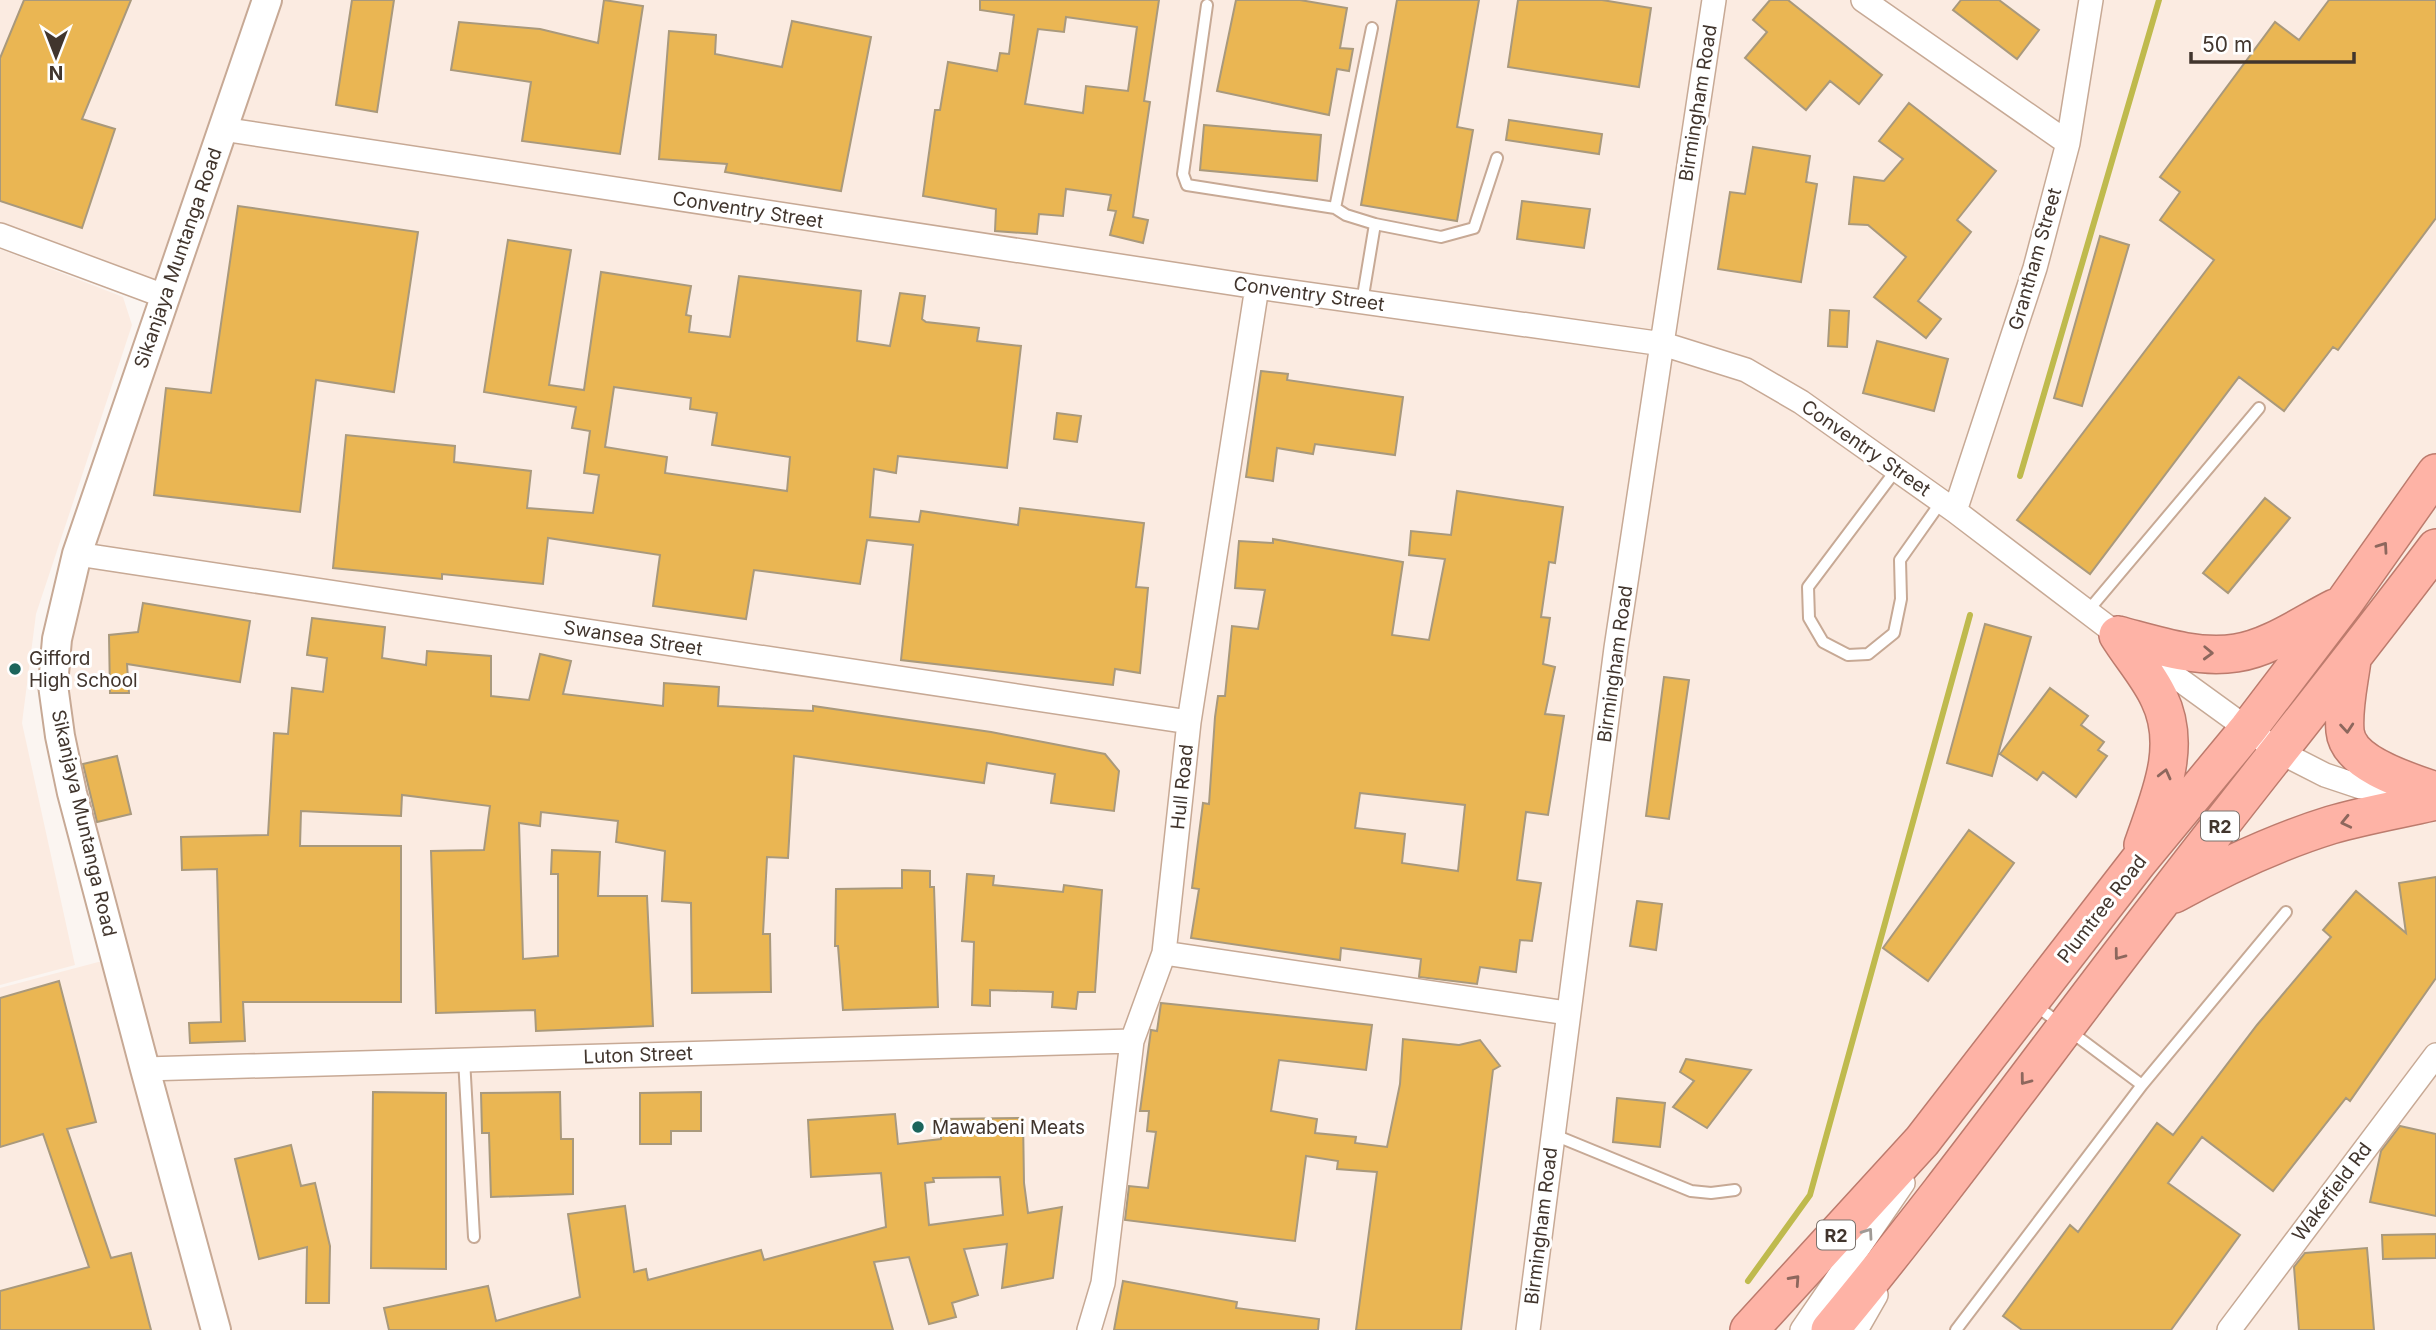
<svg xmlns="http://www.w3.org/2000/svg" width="2436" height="1330" viewBox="0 0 2436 1330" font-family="Inter,sans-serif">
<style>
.built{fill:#fbebe1}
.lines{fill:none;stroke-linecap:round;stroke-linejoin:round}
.stream{stroke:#bfba4d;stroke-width:6}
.building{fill:#eab653;stroke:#a9997c;stroke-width:2;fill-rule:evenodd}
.service-casing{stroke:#c7a995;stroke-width:14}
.minor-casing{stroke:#c7a995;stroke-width:26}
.tertiary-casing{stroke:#c7a995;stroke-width:32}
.trunk-casing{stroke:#bc7b6d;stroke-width:40}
.service{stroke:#fff;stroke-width:10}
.minor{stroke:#fff;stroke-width:23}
.tertiary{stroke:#fff;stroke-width:28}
.trunk{stroke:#feb3a6;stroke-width:37}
.oneway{stroke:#8d675d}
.oneway2{stroke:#a09a96}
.poi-dot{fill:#1c655c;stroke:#fff;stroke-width:2.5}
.labels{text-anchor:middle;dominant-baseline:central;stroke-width:6;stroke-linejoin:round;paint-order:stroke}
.shield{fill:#fff;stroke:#7a726c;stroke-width:2}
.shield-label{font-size:18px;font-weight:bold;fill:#41352d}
.street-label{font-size:19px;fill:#41352d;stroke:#fff}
.poi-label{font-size:19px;fill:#41352d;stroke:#fff;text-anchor:start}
</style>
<rect width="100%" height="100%" fill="#fbf5f1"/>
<path class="built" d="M 0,0 L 2436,0 L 2436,1330 L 0,1330 L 0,988 L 121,956 L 62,688 L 66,638 L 89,544 L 176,289 L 0,224 Z
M 0,249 L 123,297 L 132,325 L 36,614 L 22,723 L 75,965 L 0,985 Z"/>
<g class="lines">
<path class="stream" d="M 2020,476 L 2159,0
M 1748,1281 L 1810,1195 L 1970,615"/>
</g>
<path class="building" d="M 24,0 L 131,0 L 82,119 L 115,129 L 82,228 L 0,201 L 0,58 Z
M 352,0 L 394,0 L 377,112 L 336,105 Z
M 604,0 L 643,6 L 620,154 L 522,141 L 531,82 L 451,70 L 459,22 L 540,29 L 598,43 Z
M 980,0 L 1159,0 L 1144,101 L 1150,102 L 1133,217 L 1148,220 L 1143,243 L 1110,235 L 1116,211 L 1108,210 L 1111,195 L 1066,189 L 1063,216 L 1039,214 L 1037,234 L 995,231 L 996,209 L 923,196 L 935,110 L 940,110 L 948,62 L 997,71 L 1000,53 L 1009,54 L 1014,15 L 980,10 ZM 1066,17 L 1137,27 L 1128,91 L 1086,86 L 1083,113 L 1025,104 L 1038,29 L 1064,32 Z
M 1236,0 L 1300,0 L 1347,8 L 1340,48 L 1353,49 L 1349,71 L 1337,69 L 1329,115 L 1217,91 Z
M 1397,0 L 1479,0 L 1457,127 L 1473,130 L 1457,221 L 1361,205 Z
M 1518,0 L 1602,0 L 1651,8 L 1639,87 L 1508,67 Z
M 1770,0 L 1788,0 L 1882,75 L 1859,104 L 1830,81 L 1806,110 L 1745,58 L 1767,32 L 1753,20 Z
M 1961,0 L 1999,0 L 2039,30 L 2017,59 L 1953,10 Z
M 2329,0 L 2436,0 L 2436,218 L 2338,350 L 2333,347 L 2284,411 L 2239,377 L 2090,574 L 2017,520 L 2214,260 L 2160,220 L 2180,192 L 2160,177 L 2275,22 L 2299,40 Z
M 792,21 L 871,37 L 841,191 L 725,172 L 727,164 L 659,159 L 669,31 L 716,35 L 715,54 L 782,67 Z
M 1909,103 L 1996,171 L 1957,220 L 1971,232 L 1918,301 L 1941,319 L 1926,338 L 1874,297 L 1906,257 L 1868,225 L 1849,224 L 1854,177 L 1884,181 L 1903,159 L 1879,141 Z
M 1509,120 L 1602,134 L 1599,154 L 1506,140 Z
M 1204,125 L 1321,135 L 1317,181 L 1200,170 Z
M 1753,147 L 1810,156 L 1806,182 L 1817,184 L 1801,282 L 1718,269 L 1730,192 L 1745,194 Z
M 1522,201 L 1590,209 L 1584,248 L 1517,239 Z
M 238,206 L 418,232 L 394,392 L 316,380 L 300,512 L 154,495 L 166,388 L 211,393 Z
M 2100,236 L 2129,245 L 2082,406 L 2054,398 Z
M 508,240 L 571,250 L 549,385 L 584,390 L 601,272 L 691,286 L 686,315 L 691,316 L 689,332 L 730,337 L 739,276 L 861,291 L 857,341 L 890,346 L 900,293 L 925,296 L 922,319 L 926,322 L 979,328 L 977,341 L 1021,346 L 1007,468 L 898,456 L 896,473 L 874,469 L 870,517 L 919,522 L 921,511 L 1018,525 L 1020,508 L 1144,523 L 1136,587 L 1148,588 L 1140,673 L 1115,669 L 1113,685 L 901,660 L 913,545 L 867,540 L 860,584 L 754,570 L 746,619 L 653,606 L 660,555 L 548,538 L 543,584 L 442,574 L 442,579 L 333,568 L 346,435 L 455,446 L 454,462 L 531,471 L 527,508 L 593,513 L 599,475 L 584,473 L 590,431 L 572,428 L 576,407 L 484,392 ZM 614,387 L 691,398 L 690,409 L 717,413 L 712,445 L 790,457 L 787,491 L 665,473 L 667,457 L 605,447 Z
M 1830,310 L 1849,311 L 1847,347 L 1828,346 Z
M 1877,341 L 1948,359 L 1934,411 L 1863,393 Z
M 1261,371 L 1288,374 L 1287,380 L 1403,397 L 1395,455 L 1315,444 L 1313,454 L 1277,448 L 1273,481 L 1246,477 Z
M 1057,413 L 1081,416 L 1077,442 L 1054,439 Z
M 1457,491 L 1563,507 L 1555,563 L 1549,562 L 1541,617 L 1550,618 L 1543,664 L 1555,667 L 1545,714 L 1564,716 L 1548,815 L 1526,812 L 1517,880 L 1541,883 L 1532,941 L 1520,940 L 1516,972 L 1480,967 L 1477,984 L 1419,977 L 1421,959 L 1341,948 L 1340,960 L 1191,938 L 1199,889 L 1192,888 L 1203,803 L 1209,804 L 1215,717 L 1218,696 L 1225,696 L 1232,626 L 1258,629 L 1265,590 L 1235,588 L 1239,541 L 1273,543 L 1273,539 L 1403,562 L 1392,635 L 1429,640 L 1445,559 L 1409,555 L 1411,531 L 1451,535 ZM 1360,793 L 1465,805 L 1458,871 L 1402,863 L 1405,834 L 1355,828 Z
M 2265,498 L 2290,518 L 2228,593 L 2203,573 Z
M 143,603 L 250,621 L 240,682 L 127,664 L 129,693 L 110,693 L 109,635 L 138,632 Z
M 312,618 L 385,627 L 382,658 L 426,665 L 427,651 L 491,656 L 491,696 L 529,700 L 540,654 L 571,661 L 563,694 L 663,706 L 664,683 L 719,687 L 718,706 L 813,711 L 813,706 L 991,732 L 1105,754 L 1119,771 L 1114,811 L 1051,803 L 1055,774 L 987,763 L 984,783 L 794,756 L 788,858 L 767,857 L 763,934 L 770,934 L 771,992 L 692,993 L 691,903 L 662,901 L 665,851 L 616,842 L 618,821 L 541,812 L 540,826 L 519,823 L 523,959 L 558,956 L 558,874 L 551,874 L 552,850 L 600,852 L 598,896 L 647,896 L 653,1026 L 536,1031 L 535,1010 L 436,1013 L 431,851 L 484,850 L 490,806 L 402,795 L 401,816 L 301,811 L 300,846 L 401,846 L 401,1002 L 243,1002 L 245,1041 L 190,1043 L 189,1023 L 221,1022 L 217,869 L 182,870 L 181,837 L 268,835 L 274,733 L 288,734 L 292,688 L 323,692 L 327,658 L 307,655 Z
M 1985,624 L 2031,637 L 1992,776 L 1947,763 Z
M 1664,677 L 1689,680 L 1669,819 L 1646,816 Z
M 2050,688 L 2088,716 L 2081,725 L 2104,742 L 2098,750 L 2107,756 L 2076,797 L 2043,772 L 2037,780 L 2000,754 Z
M 117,756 L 131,814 L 97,822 L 83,764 Z
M 1969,830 L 2014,863 L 1928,981 L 1883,948 Z
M 902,870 L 930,871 L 930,887 L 934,887 L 938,1007 L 843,1010 L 838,946 L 835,946 L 836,889 L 902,888 Z
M 967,874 L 994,876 L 993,885 L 1063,892 L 1064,885 L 1102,890 L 1095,992 L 1078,992 L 1076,1009 L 1052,1007 L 1053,992 L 990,990 L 990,1006 L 972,1005 L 974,942 L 962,941 Z
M 2436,877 L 2436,978 L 2350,1101 L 2346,1098 L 2273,1191 L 2202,1137 L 2168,1183 L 2240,1235 L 2171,1330 L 2022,1330 L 2003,1316 L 2070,1225 L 2078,1232 L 2157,1123 L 2173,1135 L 2257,1025 L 2331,937 L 2323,930 L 2356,891 L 2406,933 L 2399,883 Z
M 1637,901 L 1662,904 L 1656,950 L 1630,946 Z
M 59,981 L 96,1122 L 67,1129 L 111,1258 L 131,1253 L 151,1330 L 0,1330 L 0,1291 L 89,1267 L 43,1134 L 0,1147 L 0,998 Z
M 1161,1003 L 1372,1025 L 1366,1070 L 1279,1060 L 1271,1111 L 1317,1119 L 1315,1133 L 1356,1137 L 1355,1143 L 1387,1147 L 1400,1084 L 1403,1039 L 1459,1045 L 1480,1040 L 1500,1066 L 1493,1070 L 1461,1330 L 1356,1330 L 1377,1172 L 1337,1169 L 1338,1161 L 1306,1156 L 1295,1241 L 1125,1220 L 1129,1186 L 1148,1188 L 1156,1132 L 1147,1131 L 1149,1111 L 1140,1111 L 1151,1030 L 1157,1031 Z
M 1686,1059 L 1751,1070 L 1707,1128 L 1673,1107 L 1694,1081 L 1680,1072 Z
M 373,1092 L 446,1093 L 446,1269 L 371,1268 Z
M 560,1092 L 561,1139 L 573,1139 L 573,1194 L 491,1197 L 489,1133 L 482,1133 L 481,1093 Z
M 701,1092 L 701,1131 L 671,1131 L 671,1144 L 640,1144 L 640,1093 Z
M 1617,1098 L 1665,1103 L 1660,1147 L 1613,1142 Z
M 895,1114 L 898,1144 L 941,1139 L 941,1119 L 1023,1118 L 1024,1183 L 1028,1213 L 1062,1207 L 1053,1278 L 1002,1288 L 1007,1244 L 964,1249 L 978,1295 L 952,1303 L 956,1317 L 929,1324 L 909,1257 L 874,1262 L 893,1330 L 389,1330 L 384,1308 L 488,1286 L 496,1321 L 580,1297 L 568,1214 L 625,1206 L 634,1272 L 646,1269 L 648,1280 L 761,1250 L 764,1260 L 886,1227 L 881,1173 L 811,1177 L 808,1120 ZM 1000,1177 L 1003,1215 L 929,1225 L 925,1183 L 934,1182 L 933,1178 Z
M 2400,1126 L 2436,1134 L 2436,1216 L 2370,1202 L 2381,1151 Z
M 291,1145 L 301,1186 L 315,1183 L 330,1246 L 329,1303 L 306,1303 L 307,1247 L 259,1259 L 235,1159 Z
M 2436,1234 L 2436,1258 L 2383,1259 L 2382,1235 Z
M 2367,1248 L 2374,1330 L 2299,1330 L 2294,1267 L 2305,1253 Z
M 1123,1281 L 1237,1302 L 1236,1308 L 1319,1319 L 1318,1330 L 1114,1330 Z"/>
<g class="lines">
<g class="service-casing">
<path id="service" d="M 1207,5 L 1183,174 L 1187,185 L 1335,208
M 1375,224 L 1441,237 L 1474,228 L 1497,158
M 1362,302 L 1375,224 L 1346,215 L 1335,208 L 1372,28
M 1896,470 L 1808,587 L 1809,618 L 1823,642 L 1848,655 L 1868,654 L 1894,633 L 1901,599 L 1900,560 L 1941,502
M 2087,612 L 2259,408
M 2035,1005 L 2142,1085
M 464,1059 L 474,1237
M 1552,1134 L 1691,1191 L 1711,1193 L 1735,1190
M 1956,1330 L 2142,1085 L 2286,912"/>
</g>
<g class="minor-casing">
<path id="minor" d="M 1863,0 L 2068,143
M 222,129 L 1257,287 L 1663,344 L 1746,370 L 1801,402 L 1955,511 L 2118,635 L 2278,751 L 2325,775 L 2361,787 L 2413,795
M 0,235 L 164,296
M 1955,511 L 2035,268 L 2068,143 L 2091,0
M 77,554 L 1189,722
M 1164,953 L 1567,1013
M 145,1069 L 1132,1041
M 1089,1330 L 1103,1283 L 1132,1041 L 1164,953 L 1189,722 L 1257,287
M 1528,1330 L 1616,648 L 1714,0
M 1802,1330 L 1903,1183
M 1856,1330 L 1876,1295
M 2229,1330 L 2436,1055"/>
</g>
<g class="tertiary-casing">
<path id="tertiary" d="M 216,1330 L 145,1069 L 72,793 L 60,736 L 53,685 L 57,639 L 77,554 L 267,0"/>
</g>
<g class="trunk-casing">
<path id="trunk" d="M 2118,635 C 2131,656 2149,676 2159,698 C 2183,747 2159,798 2143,845
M 2118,635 C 2156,645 2196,659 2236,653 C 2270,648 2305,623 2335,608
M 2352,660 C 2349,683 2343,708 2345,731 C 2348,764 2409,782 2436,791
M 2174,894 C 2225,866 2276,842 2331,825 C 2365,815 2401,809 2436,801
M 1749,1330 L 1922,1141 L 2138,862 L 2248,729 L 2344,603 L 2436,473
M 1830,1330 C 1945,1192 2050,1045 2160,903 C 2251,784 2346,668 2436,548"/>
</g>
<use href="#service" class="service"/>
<use href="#minor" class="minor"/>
<use href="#tertiary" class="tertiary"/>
<use href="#trunk" class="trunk"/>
</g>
<defs><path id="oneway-chevron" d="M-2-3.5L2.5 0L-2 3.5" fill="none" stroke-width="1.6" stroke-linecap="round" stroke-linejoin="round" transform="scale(1.75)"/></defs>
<g class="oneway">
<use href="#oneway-chevron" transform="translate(2383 547) rotate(-55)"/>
<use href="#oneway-chevron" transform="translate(2208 653) rotate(2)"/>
<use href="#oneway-chevron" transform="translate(2347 728) rotate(85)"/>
<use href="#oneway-chevron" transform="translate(2165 774) rotate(-76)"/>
<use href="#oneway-chevron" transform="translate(2346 822) rotate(167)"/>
<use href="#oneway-chevron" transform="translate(2119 955) rotate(127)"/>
<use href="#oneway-chevron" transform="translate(2025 1080) rotate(127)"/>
<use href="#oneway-chevron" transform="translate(1795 1280) rotate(-48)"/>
</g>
<use class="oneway2" href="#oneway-chevron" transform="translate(1868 1233) rotate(-55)"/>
<g class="poi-dot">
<circle cx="15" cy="669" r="7"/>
<circle cx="918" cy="1127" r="7"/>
</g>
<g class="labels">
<g class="shield">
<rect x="2201" y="811.5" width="38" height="29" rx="5"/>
<rect x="1817" y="1220.5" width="38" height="29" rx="5"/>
</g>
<g class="shield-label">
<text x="2220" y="826">R2</text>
<text x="1836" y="1235">R2</text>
</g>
<g class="street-label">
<text transform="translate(1698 103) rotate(-81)">Birmingham Road</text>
<text transform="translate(748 210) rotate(9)">Conventry Street</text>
<text transform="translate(178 258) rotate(-71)">Sikanjaya Muntanga Road</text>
<text transform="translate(2035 259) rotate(-74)">Grantham Street</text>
<text transform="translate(1309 294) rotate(8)">Conventry Street</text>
<text transform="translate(1866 448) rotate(35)">Conventry Street</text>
<text transform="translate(633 638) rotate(9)">Swansea Street</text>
<text transform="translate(1615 664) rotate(-82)">Birmingham Road</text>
<text transform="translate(1182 787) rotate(-84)">Hull Road</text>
<text transform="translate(84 823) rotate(77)">Sikanjaya Muntanga Road</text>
<text transform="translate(2102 909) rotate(-52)">Plumtree Road</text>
<text transform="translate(638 1055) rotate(-2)">Luton Street</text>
<text transform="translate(2332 1192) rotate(-53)">Wakefield Rd</text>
<text transform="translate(1541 1226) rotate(-83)">Birmingham Road</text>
</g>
<g class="poi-label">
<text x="29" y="658">Gifford<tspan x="29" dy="22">High School</tspan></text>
<text x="932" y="1127">Mawabeni Meats</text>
</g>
</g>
<g transform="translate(56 56) rotate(180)" stroke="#ffffff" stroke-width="5" paint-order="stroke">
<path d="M0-5L12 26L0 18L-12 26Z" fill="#41352d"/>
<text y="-10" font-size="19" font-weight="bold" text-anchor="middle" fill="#41352d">N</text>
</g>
<path d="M2191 52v10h163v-10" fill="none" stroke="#41352d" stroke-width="3.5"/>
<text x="2202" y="52" font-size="21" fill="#41352d" stroke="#ffffff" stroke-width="5" paint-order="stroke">50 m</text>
</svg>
